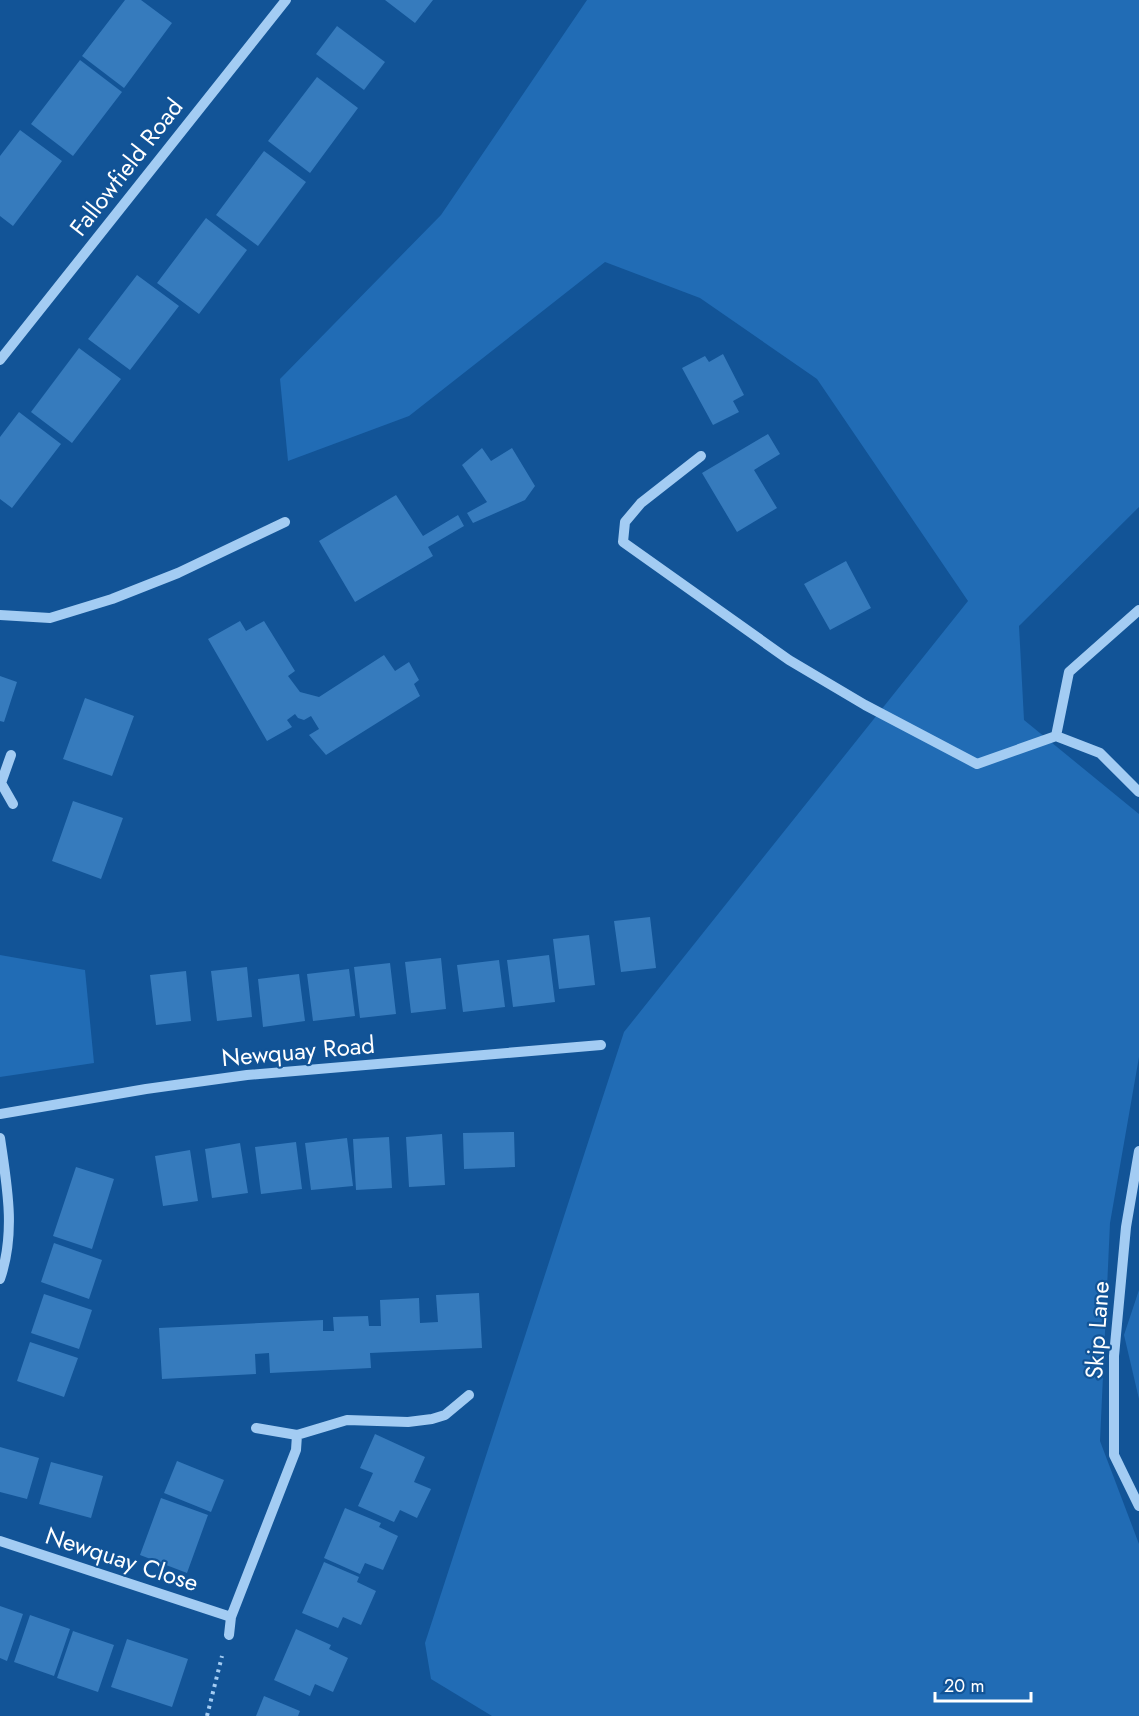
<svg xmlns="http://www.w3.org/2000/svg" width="1139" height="1716" viewBox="0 0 1139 1716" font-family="Jost,sans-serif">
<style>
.green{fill:#216cb5}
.building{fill:#367bbd}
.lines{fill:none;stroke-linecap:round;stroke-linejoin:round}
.path{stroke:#a3ccf3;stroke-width:4;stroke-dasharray:3 4.5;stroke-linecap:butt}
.minor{stroke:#a3ccf3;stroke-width:10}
.labels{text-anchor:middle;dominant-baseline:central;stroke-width:4.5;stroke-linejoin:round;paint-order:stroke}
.street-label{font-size:24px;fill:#fff;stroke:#125497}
</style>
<rect width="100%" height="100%" fill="#125497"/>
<path class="green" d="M 587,0 L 1139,0 L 1139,507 L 1019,626 L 1024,720 L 1139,814 L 1139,1057 L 1110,1223 L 1100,1441 L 1139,1544 L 1139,1716 L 492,1716 L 431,1679 L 425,1643 L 624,1032 L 968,601 L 817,379 L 700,298 L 605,262 L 409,416 L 288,461 L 280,379 L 441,215 Z
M 0,955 L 85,970 L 94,1063 L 0,1077 Z
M 1139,1290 L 1139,1399 L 1124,1335 Z"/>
<path class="building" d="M 125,0 L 141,0 L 172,23 L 124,88 L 82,56 Z
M 385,0 L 433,0 L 415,23 Z
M 337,26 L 385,62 L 364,90 L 316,54 Z
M 80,60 L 122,92 L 73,156 L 31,124 Z
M 317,77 L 358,108 L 310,173 L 268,141 Z
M 20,130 L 62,161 L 13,226 L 0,216 L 0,156 Z
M 264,151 L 306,182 L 258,246 L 216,215 Z
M 206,218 L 247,250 L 199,314 L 157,283 Z
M 137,275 L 179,306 L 130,370 L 88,339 Z
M 79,348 L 121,379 L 72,443 L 31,412 Z
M 723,354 L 744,395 L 733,401 L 739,412 L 713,425 L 682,368 L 705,356 L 709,362 Z
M 19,412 L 61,444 L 12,508 L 0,499 L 0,437 Z
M 768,434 L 780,454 L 754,470 L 777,508 L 737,532 L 702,473 Z
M 482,448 L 491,461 L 512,448 L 535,486 L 525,500 L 473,523 L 467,513 L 487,502 L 462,465 Z
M 396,495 L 423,536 L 458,515 L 464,526 L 428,547 L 433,556 L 355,602 L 319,541 Z
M 846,561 L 871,608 L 830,630 L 804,584 Z
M 240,621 L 246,631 L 264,621 L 295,671 L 288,676 L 300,692 L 319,697 L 384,655 L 395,671 L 409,662 L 419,680 L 414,684 L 420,696 L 326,755 L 309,735 L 319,729 L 311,716 L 304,720 L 298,718 L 295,714 L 287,720 L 292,727 L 267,741 L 208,639 Z
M 0,676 L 17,682 L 4,722 L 0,721 Z
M 85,698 L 134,716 L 112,776 L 63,759 Z
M 73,801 L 123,818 L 101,879 L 52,861 Z
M 650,917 L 656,968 L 621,972 L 614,921 Z
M 589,935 L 595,985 L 559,989 L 553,939 Z
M 549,955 L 555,1002 L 513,1007 L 507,960 Z
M 441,958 L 446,1009 L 411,1013 L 405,962 Z
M 499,960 L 505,1007 L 463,1012 L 457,965 Z
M 390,963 L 396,1014 L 360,1018 L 354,967 Z
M 247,967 L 252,1017 L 217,1021 L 211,971 Z
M 349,969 L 355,1016 L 313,1021 L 307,974 Z
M 186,971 L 191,1021 L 156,1025 L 150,975 Z
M 299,974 L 305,1021 L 263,1027 L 258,979 Z
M 514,1132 L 515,1167 L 464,1169 L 463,1133 Z
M 442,1134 L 445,1185 L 409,1187 L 406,1137 Z
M 389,1137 L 392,1188 L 356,1190 L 353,1139 Z
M 347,1138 L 353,1186 L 311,1190 L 305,1143 Z
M 296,1142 L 302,1189 L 261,1194 L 255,1147 Z
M 240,1143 L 248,1193 L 212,1198 L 205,1149 Z
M 190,1150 L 198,1201 L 163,1206 L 155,1156 Z
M 76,1167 L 114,1179 L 92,1249 L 53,1236 Z
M 54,1243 L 102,1260 L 89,1299 L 41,1282 Z
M 479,1293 L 482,1348 L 370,1353 L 371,1368 L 270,1373 L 269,1353 L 255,1354 L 256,1374 L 162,1379 L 159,1328 L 323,1320 L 323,1331 L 334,1331 L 333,1317 L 368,1316 L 369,1326 L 381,1326 L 380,1300 L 419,1298 L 420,1323 L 438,1322 L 436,1295 Z
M 44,1294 L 92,1310 L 79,1349 L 31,1333 Z
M 30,1342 L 78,1358 L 64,1397 L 17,1381 Z
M 375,1434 L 425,1457 L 414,1482 L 431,1489 L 417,1518 L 400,1510 L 394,1522 L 358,1506 L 373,1473 L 360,1468 Z
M 0,1447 L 39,1458 L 27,1499 L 0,1492 Z
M 177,1461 L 224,1480 L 211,1512 L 164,1493 Z
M 51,1462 L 103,1476 L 91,1518 L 39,1504 Z
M 161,1498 L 208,1515 L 187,1573 L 140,1555 Z
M 345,1508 L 381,1523 L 379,1527 L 398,1536 L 383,1570 L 365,1563 L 360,1574 L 324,1558 Z
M 324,1562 L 359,1577 L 357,1582 L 376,1591 L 361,1625 L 343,1617 L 338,1628 L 302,1613 Z
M 0,1606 L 23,1614 L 7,1661 L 0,1658 Z
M 30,1615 L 70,1629 L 54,1676 L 14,1662 Z
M 296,1629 L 331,1645 L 329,1649 L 348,1658 L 333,1692 L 315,1684 L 310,1696 L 274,1680 Z
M 73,1631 L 114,1645 L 98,1692 L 57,1678 Z
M 127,1639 L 188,1659 L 172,1707 L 111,1687 Z
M 264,1696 L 300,1711 L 298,1716 L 256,1716 Z"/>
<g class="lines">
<path class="path" d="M 207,1716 L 222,1656"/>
<path class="minor" d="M 0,360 L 286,0
M 701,456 L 641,503 L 625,522 L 623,542 L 789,660 L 865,705 L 977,764 L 1056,736
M 1139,610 L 1069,672 L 1056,736 L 1100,753 L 1139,792
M 0,615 L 50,618 L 112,599 L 178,573 L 285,522
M 11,755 L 1,783 L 13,804
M 0,1114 L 146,1089 L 247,1075 L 601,1045
M 0,1138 C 7,1186 16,1232 0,1279
M 1139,1151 L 1126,1227 L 1114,1356 L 1114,1455 L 1139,1506
M 256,1428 L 297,1435 L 347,1420 L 408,1422 L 432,1419 L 445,1415 L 469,1395
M 0,1541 L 231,1617
M 229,1635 L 231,1617 L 296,1450 L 297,1435"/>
</g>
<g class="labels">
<g class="street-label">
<text transform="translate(126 167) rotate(-52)">Fallowfield Road</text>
<text transform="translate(298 1051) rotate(-5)">Newquay Road</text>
<text transform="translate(1097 1330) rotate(-86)">Skip Lane</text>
<text transform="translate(122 1559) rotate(18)">Newquay Close</text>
</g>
</g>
<path d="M935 1692v9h96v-9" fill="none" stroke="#ffffff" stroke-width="3"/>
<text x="944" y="1692" font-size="18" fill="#ffffff" stroke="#125497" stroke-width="4.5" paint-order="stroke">20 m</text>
</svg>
